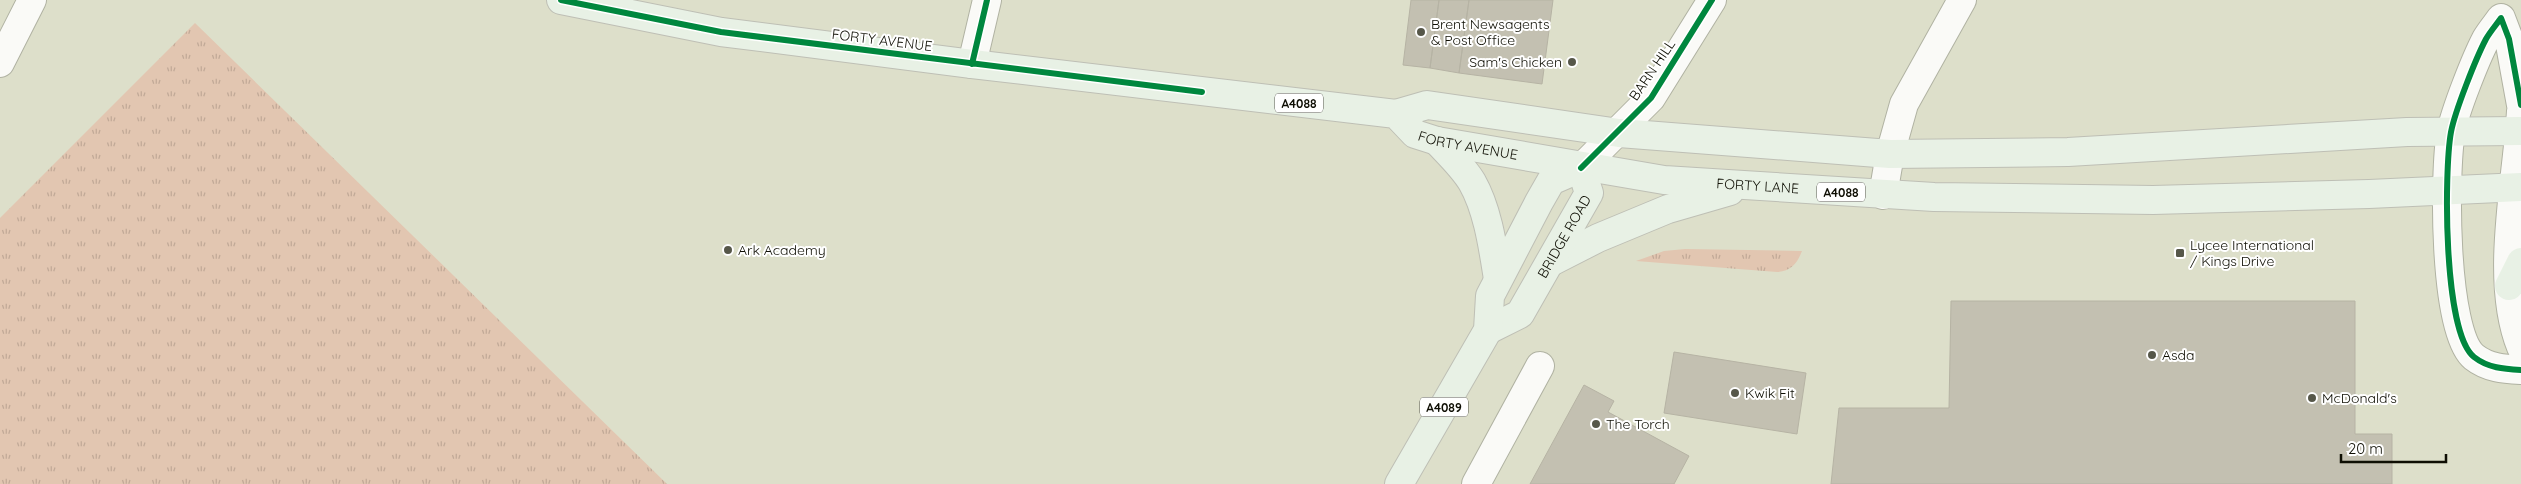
<svg xmlns="http://www.w3.org/2000/svg" width="2521" height="484" viewBox="0 0 2521 484" font-family="Quicksand,sans-serif">
<style>
.grass{fill:url(#grass-tufts)}
.building{fill:#c3c0b1;stroke:#b6b3a4}
.lines{fill:none;stroke-linecap:round;stroke-linejoin:round}
.minor-casing{stroke:#b0b2a2;stroke-width:30}
.major-casing{stroke:#bebfb5;stroke-width:30}
.minor{stroke:#fafaf7;stroke-width:28}
.major{stroke:#e8f1e5;stroke-width:28}
.cycleway-casing{stroke:#fff;stroke-width:9}
.cycleway{stroke:#00873e;stroke-width:6}
.poi-dot{fill:#565749;stroke:#fff;stroke-width:2}
.labels{text-anchor:middle;dominant-baseline:central;stroke-width:4;stroke-linejoin:round;paint-order:stroke}
.shield{fill:#fff;stroke:#56564f;stroke-width:1}
.shield-label{font-size:12px;font-weight:bold;fill:#0e0e03}
.poi-label{font-size:14px;fill:#0e0e03;stroke:#fff;text-anchor:start}
.street-label{font-size:14px;fill:#0e0e03;stroke:#fff}
</style>
<defs>
<pattern id="grass-tufts" width="24" height="20" patternUnits="userSpaceOnUse" patternTransform="scale(1.25)"><rect width="24" height="20" fill="#e2c6b1"/><path d="M3 7l-1-3M5 7V3M7 7l1-3M15 17l-1-3M17 17v-4M19 17l1-3" fill="none" stroke="#c1a997"/></pattern>
</defs>
<rect width="100%" height="100%" fill="#dddfca"/>
<path class="grass" d="M 195,23 L 667,484 L 0,484 L 0,218 Z
M 1685,249 L 1802,251 C 1797,264 1791,271 1777,272 L 1636,261 L 1664,251 Z"/>
<path class="building" d="M 1411,0 L 1439,0 L 1430,68 L 1403,65 Z
M 1439,0 L 1469,0 L 1459,73 L 1430,68 Z
M 1469,0 L 1553,0 L 1542,84 L 1459,73 Z
M 1951,301 L 2355,301 L 2355,434 L 2392,434 L 2392,484 L 1831,484 L 1839,408 L 1949,408 Z
M 1674,352 L 1806,373 L 1797,434 L 1664,413 Z
M 1584,385 L 1614,401 L 1608,412 L 1689,456 L 1674,484 L 1530,484 Z"/>
<g class="lines">
<g class="minor-casing">
<path id="minor" d="M 0,63 L 32,0
M 972,64 L 987,0
M 2521,105 L 2509,39 L 2501,18 C 2496,25 2490,32 2486,39 C 2476,58 2455,111 2451,132 C 2444,171 2443,332 2474,357 C 2488,368 2504,369 2521,370
M 2521,111 C 2517,182 2494,280 2521,347
M 1581,168 L 1651,98 L 1712,0
M 1883,195 L 1890,154 L 1904,104 L 1962,0
M 1476,484 L 1540,366"/>
</g>
<g class="major-casing">
<g id="major">
<path id="s1" d="M 561,0 L 721,32 L 972,64 L 1396,114 L 1415,134 L 1437,141 L 1664,180 L 1934,197 L 2153,200 L 2369,194 L 2521,187"/>
<path d="M 1396,114 L 1427,105 L 1619,133 L 1890,154 L 2068,152 L 2407,132 L 2521,131"/>
<path d="M 1437,141 C 1449,154 1463,167 1472,182 C 1488,210 1493,248 1498,279"/>
<path d="M 1551,262 L 1598,238 L 1668,209 L 1730,191"/>
<path d="M 2509,286 L 2521,262"/>
<path id="s2" d="M 1488,330 L 1520,314 L 1589,193 L 1581,168"/>
<path d="M 1399,484 L 1488,330 L 1490,296 L 1539,202 L 1551,181 L 1581,168"/>
</g>
</g>
<use href="#minor" class="minor"/>
<use href="#major" class="major"/>
<g class="cycleway-casing">
<path id="cycleway" d="M 561,0 L 721,32 L 1202,92
M 972,64 L 987,0
M 2521,105 L 2509,39 L 2501,18 C 2496,25 2490,32 2486,39 C 2476,58 2455,111 2451,132 C 2444,171 2443,332 2474,357 C 2488,368 2504,369 2521,370
M 1581,168 L 1651,98 L 1712,0"/>
</g>
<use href="#cycleway" class="cycleway"/>
</g>
<g class="poi-dot">
<circle cx="1421" cy="32" r="5"/>
<circle cx="1572" cy="62" r="5"/>
<circle cx="728" cy="250" r="5"/>
<rect x="2175" y="248" width="10" height="10" rx="2.5"/>
<circle cx="2152" cy="355" r="5"/>
<circle cx="1735" cy="393" r="5"/>
<circle cx="2312" cy="398" r="5"/>
<circle cx="1596" cy="424" r="5"/>
</g>
<g class="labels">
<g class="shield">
<rect x="1275" y="93.5" width="48" height="19" rx="4"/>
<rect x="1817" y="182.5" width="48" height="19" rx="4"/>
<rect x="1420" y="397.5" width="48" height="19" rx="4"/>
</g>
<g class="shield-label">
<text x="1299" y="103">A4088</text>
<text x="1841" y="192">A4088</text>
<text x="1444" y="407">A4089</text>
</g>
<g class="poi-label">
<text x="1431" y="24">Brent Newsagents<tspan x="1431" dy="16">&amp; Post Office</tspan></text>
<text x="1562" y="62" text-anchor="end">Sam's Chicken</text>
<text x="2190" y="245">Lycee International<tspan x="2190" dy="16">/ Kings Drive</tspan></text>
<text x="738" y="250">Ark Academy</text>
<text x="2162" y="355">Asda</text>
<text x="1745" y="393">Kwik Fit</text>
<text x="2322" y="398">McDonald's</text>
<text x="1606" y="424">The Torch</text>
</g>
<g class="street-label">
<text transform="translate(882 40) rotate(7)">FORTY AVENUE</text>
<text transform="translate(1652 70) rotate(-56)">BARN HILL</text>
<text stroke="none"><textPath href="#s1" startOffset="925">FORTY AVENUE</textPath></text>
<text stroke="none"><textPath href="#s1" startOffset="1218">FORTY LANE</textPath></text>
<text stroke="none"><textPath href="#s2" startOffset="125">BRIDGE ROAD</textPath></text>
</g>
</g>
<path d="M2341 454v8h105v-8" fill="none" stroke="#0e0e03" stroke-width="2.5"/>
<text x="2348" y="454" font-size="15" fill="#0e0e03" stroke="#ffffff" stroke-width="4" paint-order="stroke">20 m</text>
</svg>
